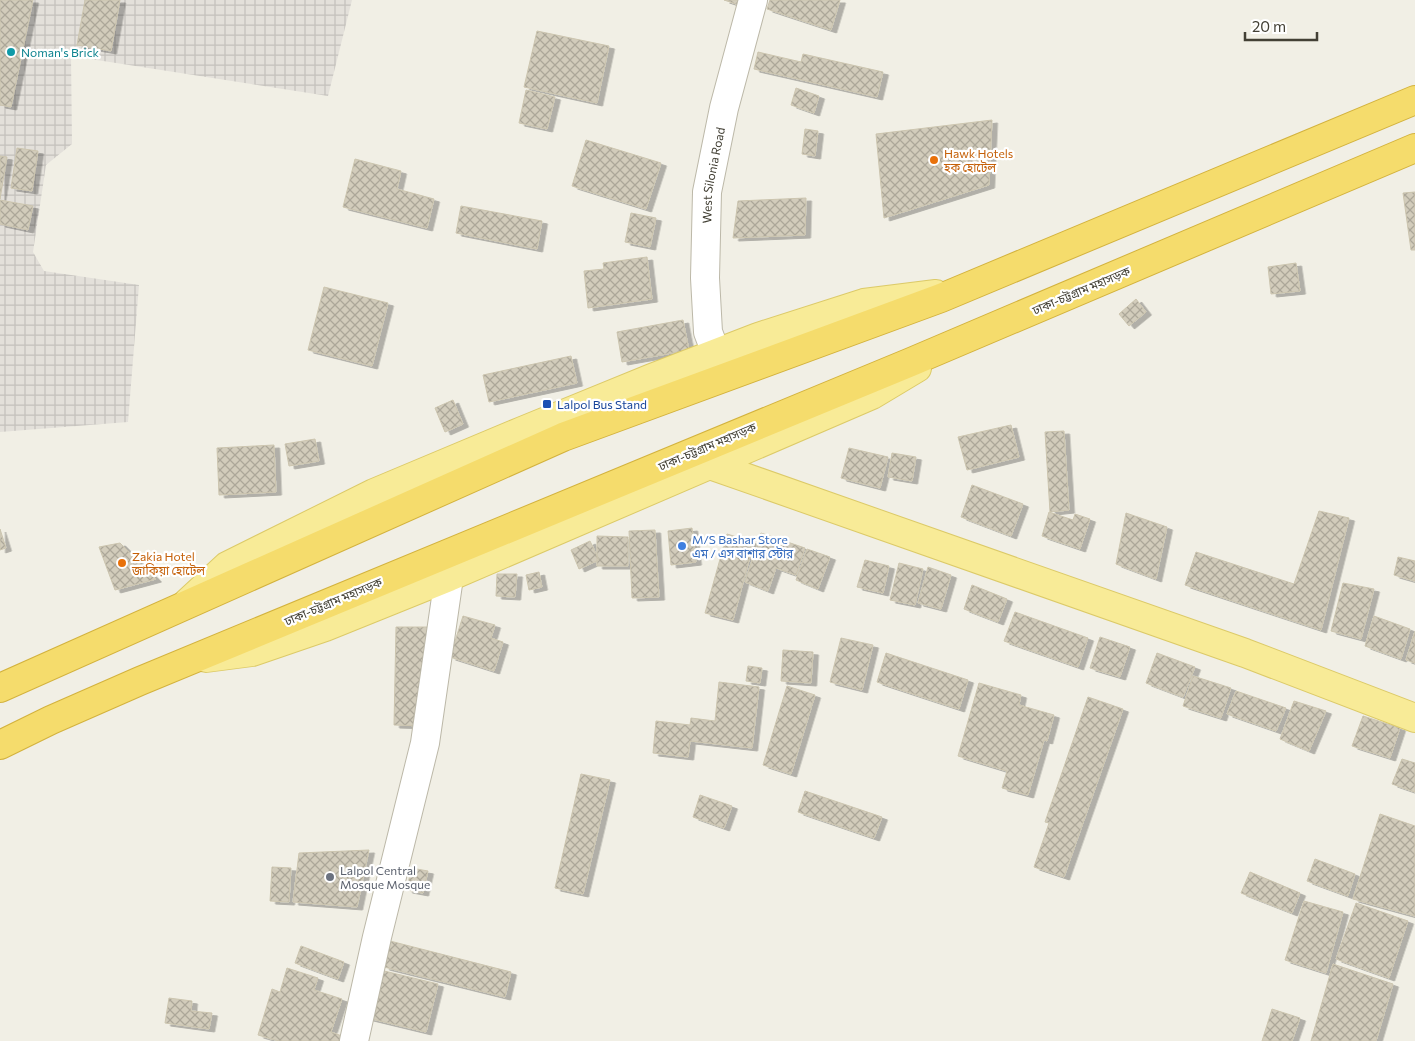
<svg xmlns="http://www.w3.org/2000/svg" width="1415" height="1041" viewBox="0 0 1415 1041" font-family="Commissioner,'Noto Sans Bengali',sans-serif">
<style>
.industrial{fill:url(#industrial-grid)}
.building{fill:url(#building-cross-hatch);stroke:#ccc5af;filter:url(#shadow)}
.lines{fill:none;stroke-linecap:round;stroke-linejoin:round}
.minor-casing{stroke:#bcb8a8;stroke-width:30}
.major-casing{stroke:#dcca68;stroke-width:30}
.highway-casing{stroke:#d3b23d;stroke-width:30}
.minor{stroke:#fff;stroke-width:28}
.major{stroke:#f8eb97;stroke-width:28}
.highway{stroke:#f5dc6c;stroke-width:28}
.culture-dot{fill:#0f9aa8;stroke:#fff;stroke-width:2}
.food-dot{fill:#e8710a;stroke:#fff;stroke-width:2}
.transit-dot{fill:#1a4fb4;stroke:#fff;stroke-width:2}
.shop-dot{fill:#3f7fe0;stroke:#fff;stroke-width:2}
.worship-dot{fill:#6b7280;stroke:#fff;stroke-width:2}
.labels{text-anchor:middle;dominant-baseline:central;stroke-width:4.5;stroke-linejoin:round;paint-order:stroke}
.culture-label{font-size:12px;fill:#0d838f;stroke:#fff;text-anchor:start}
.food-label{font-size:12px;fill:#c56008;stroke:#fff;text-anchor:start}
.street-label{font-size:12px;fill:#434035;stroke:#fff}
.transit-label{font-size:12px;fill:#164399;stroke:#fff;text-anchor:start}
.shop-label{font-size:12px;fill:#366cbe;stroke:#fff;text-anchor:start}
.worship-label{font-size:12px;fill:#5b616d;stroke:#fff;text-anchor:start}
</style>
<defs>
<pattern id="industrial-grid" width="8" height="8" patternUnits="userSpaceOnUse" patternTransform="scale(1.25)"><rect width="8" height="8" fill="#e3e0da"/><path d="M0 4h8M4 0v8" fill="none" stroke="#c4c1bc"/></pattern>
<pattern id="building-cross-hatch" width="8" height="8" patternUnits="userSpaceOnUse" patternTransform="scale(1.25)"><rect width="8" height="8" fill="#d2ccbb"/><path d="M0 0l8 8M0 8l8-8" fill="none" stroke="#aca799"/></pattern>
<filter id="shadow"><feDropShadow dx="5.5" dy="3" stdDeviation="0" flood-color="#0004"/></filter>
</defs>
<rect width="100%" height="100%" fill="#f1efe5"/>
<path class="industrial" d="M 0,0 L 352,0 L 328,96 L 71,56 L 72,144 L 46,165 L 33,252 L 44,271 L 139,285 L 128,422 L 0,432 Z"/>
<path class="building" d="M 0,0 L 33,0 L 11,107 L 0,105 Z
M 85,0 L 120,0 L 111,51 L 77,45 Z
M 724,0 L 744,0 L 742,6 Z
M 770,0 L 840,0 L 831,30 L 767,9 Z
M 537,31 L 609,46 L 597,103 L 524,87 Z
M 758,52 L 801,62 L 803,54 L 883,72 L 877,97 L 754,69 Z
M 796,88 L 819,96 L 814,113 L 791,105 Z
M 526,90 L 555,97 L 547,129 L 519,123 Z
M 992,120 L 989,185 L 884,218 L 876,134 Z
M 805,129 L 818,131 L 815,156 L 802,154 Z
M 586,140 L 661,163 L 646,209 L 572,186 Z
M 17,148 L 38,151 L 32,191 L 11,188 Z
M 0,156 L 7,157 L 0,199 Z
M 355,159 L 401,171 L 397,189 L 434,199 L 427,228 L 343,207 Z
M 1415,192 L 1415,250 L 1411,250 L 1403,193 Z
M 806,198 L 805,235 L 733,238 L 738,201 Z
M 0,200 L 33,206 L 28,230 L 0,224 Z
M 461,206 L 542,221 L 537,249 L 456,233 Z
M 631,213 L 656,218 L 650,247 L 625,242 Z
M 647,257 L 652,299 L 588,308 L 584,271 L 604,269 L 603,263 Z
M 1296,263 L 1300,291 L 1271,294 L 1268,267 Z
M 324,287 L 388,303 L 372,366 L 308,350 Z
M 1136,299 L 1146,312 L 1129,326 L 1119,314 Z
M 683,320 L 689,350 L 622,362 L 617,332 Z
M 571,356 L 577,383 L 489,402 L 483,375 Z
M 453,400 L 463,424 L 445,432 L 435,408 Z
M 1011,425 L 1019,457 L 967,470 L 958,437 Z
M 1064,431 L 1069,510 L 1050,512 L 1045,432 Z
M 315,439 L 319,461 L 289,466 L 285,444 Z
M 274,445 L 276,492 L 219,495 L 217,448 Z
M 849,448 L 888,457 L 880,488 L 841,478 Z
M 892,453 L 916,457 L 912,481 L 888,477 Z
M 972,485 L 1023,504 L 1011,536 L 961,517 Z
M 1319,511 L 1349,518 L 1321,630 L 1185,585 L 1196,552 L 1294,584 Z
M 1049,512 L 1073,520 L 1075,514 L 1090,519 L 1080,549 L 1042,536 Z
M 1126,513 L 1167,527 L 1156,579 L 1116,564 Z
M 692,528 L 696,562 L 671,565 L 668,531 Z
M 0,529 L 6,548 L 0,550 Z
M 655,530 L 659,597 L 632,598 L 629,531 Z
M 761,533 L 805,548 L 796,575 L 776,568 L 768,591 L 745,582 Z
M 727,534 L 754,542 L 733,620 L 705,613 Z
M 597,536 L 628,537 L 628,566 L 597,566 Z
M 590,541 L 599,560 L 579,569 L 571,550 Z
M 120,543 L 156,579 L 115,590 L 99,547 Z
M 807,549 L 830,557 L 818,589 L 796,580 Z
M 1398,557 L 1415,561 L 1415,581 L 1394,575 Z
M 865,560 L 889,566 L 883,593 L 857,587 Z
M 899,563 L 923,569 L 915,605 L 890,600 Z
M 928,567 L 951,575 L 941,609 L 918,603 Z
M 539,572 L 542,587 L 529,590 L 526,575 Z
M 497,574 L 517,574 L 515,597 L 496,596 Z
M 1343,583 L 1374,589 L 1361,639 L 1331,631 Z
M 972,585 L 1007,599 L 998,622 L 964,609 Z
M 1015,612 L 1088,638 L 1078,667 L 1004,641 Z
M 463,616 L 495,625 L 491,638 L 503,642 L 494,671 L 450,657 Z
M 1374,616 L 1410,629 L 1401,659 L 1365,646 Z
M 396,627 L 429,627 L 427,726 L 394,725 Z
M 1415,631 L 1415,663 L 1406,660 Z
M 1100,637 L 1130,647 L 1120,677 L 1090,668 Z
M 841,638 L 873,645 L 862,690 L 830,682 Z
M 783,650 L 813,652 L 811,683 L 781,681 Z
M 886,653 L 968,680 L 959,709 L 877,682 Z
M 1157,653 L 1195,667 L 1183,697 L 1146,683 Z
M 748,666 L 762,668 L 760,683 L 746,681 Z
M 1193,676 L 1231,688 L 1221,718 L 1183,706 Z
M 719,682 L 759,687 L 752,748 L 690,741 L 688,757 L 653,753 L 656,721 L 690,725 L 691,718 L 715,721 Z
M 979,683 L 1021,695 L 1019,705 L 1054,715 L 1047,741 L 1044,740 L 1028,795 L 1002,788 L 1007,771 L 958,756 Z
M 787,686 L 815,695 L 791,774 L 763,765 Z
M 1236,691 L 1286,708 L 1276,731 L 1227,714 Z
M 1088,697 L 1123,709 L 1064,877 L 1034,867 L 1049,823 L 1045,822 Z
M 1294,701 L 1326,711 L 1309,751 L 1280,739 Z
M 1363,716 L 1400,728 L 1390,758 L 1352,746 Z
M 1402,759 L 1415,763 L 1415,792 L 1392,784 Z
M 581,774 L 610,780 L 583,894 L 555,888 Z
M 805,791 L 882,817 L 874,838 L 798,812 Z
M 700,795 L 732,806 L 724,828 L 693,817 Z
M 1380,814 L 1415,826 L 1415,916 L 1353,899 Z
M 369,850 L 357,907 L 293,902 L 299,853 Z
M 1315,859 L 1355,874 L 1348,896 L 1307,881 Z
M 272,867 L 291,868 L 289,902 L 270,901 Z
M 411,868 L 428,871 L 423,893 L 407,890 Z
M 1250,872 L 1300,893 L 1292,913 L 1241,893 Z
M 1304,901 L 1343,912 L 1326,973 L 1285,960 Z
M 1356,903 L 1408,921 L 1389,978 L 1336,959 Z
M 390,941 L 511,972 L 505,997 L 384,967 Z
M 301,946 L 344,962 L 338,979 L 295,963 Z
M 1333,964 L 1393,984 L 1376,1041 L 1311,1041 Z
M 287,968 L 318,978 L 314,990 L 342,999 L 331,1032 L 342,1036 L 340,1041 L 279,1041 L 258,1035 L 272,989 L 280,992 Z
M 376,969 L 438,984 L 426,1032 L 364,1017 Z
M 169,998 L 192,1001 L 191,1011 L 212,1013 L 209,1029 L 165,1023 Z
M 1272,1009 L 1300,1018 L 1292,1041 L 1262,1041 Z"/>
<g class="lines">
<g class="minor-casing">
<g id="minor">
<path id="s1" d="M 716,353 L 708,332 L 705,278 L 707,192 L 724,108 L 753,0"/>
<path d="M 354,1041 L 377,937 L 425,743 L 449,577"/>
</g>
</g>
<g class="major-casing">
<path id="major" d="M 710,465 L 1245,653 L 1415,718
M 187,603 L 227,566 L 374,493 L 522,431 L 652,378 L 758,337 L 864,303 L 936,294
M 206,658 L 252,652 L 325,627 L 449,577 L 872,395 L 917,368"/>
</g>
<g class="highway-casing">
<path id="highway" d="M 0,688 L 563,437 L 941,298 L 1415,100
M 0,745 L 51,720 L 140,681 L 911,362 L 1415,148"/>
</g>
<use href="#minor" class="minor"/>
<use href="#major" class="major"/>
<use href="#highway" class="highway"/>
</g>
<circle class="culture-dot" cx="11" cy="52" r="5"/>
<g class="food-dot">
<circle cx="934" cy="160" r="5"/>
<circle cx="122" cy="563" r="5"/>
</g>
<rect class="transit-dot" x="542" y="399" width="10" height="10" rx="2.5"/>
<circle class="shop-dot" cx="682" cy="546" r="5"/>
<circle class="worship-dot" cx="330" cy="877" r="5"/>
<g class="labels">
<g class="culture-label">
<text x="21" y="52">Noman's Brick</text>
</g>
<g class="food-label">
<text x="944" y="153">Hawk Hotels<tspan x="944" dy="14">হক হোটেল</tspan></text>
<text x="132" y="556">Zakia Hotel<tspan x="132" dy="14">জাকিয়া হোটেল</tspan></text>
</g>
<g class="street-label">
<text stroke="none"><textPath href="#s1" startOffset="180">West Silonia Road</textPath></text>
<text transform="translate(1081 290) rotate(-23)">ঢাকা-চট্টগ্রাম মহাসড়ক</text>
<text transform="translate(707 446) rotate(-23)">ঢাকা-চট্টগ্রাম মহাসড়ক</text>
<text transform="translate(333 601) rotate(-23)">ঢাকা-চট্টগ্রাম মহাসড়ক</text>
</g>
<g class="transit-label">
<text x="557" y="404">Lalpol Bus Stand</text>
</g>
<g class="shop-label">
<text x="692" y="539">M/S Bashar Store<tspan x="692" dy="14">এম / এস বাশার স্টোর</tspan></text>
</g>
<g class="worship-label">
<text x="340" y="870">Lalpol Central<tspan x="340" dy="14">Mosque Mosque</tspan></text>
</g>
</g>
<path d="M1245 32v8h72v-8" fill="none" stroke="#434035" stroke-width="2.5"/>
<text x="1252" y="32" font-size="15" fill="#434035" stroke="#ffffff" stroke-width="4" paint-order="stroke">20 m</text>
</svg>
